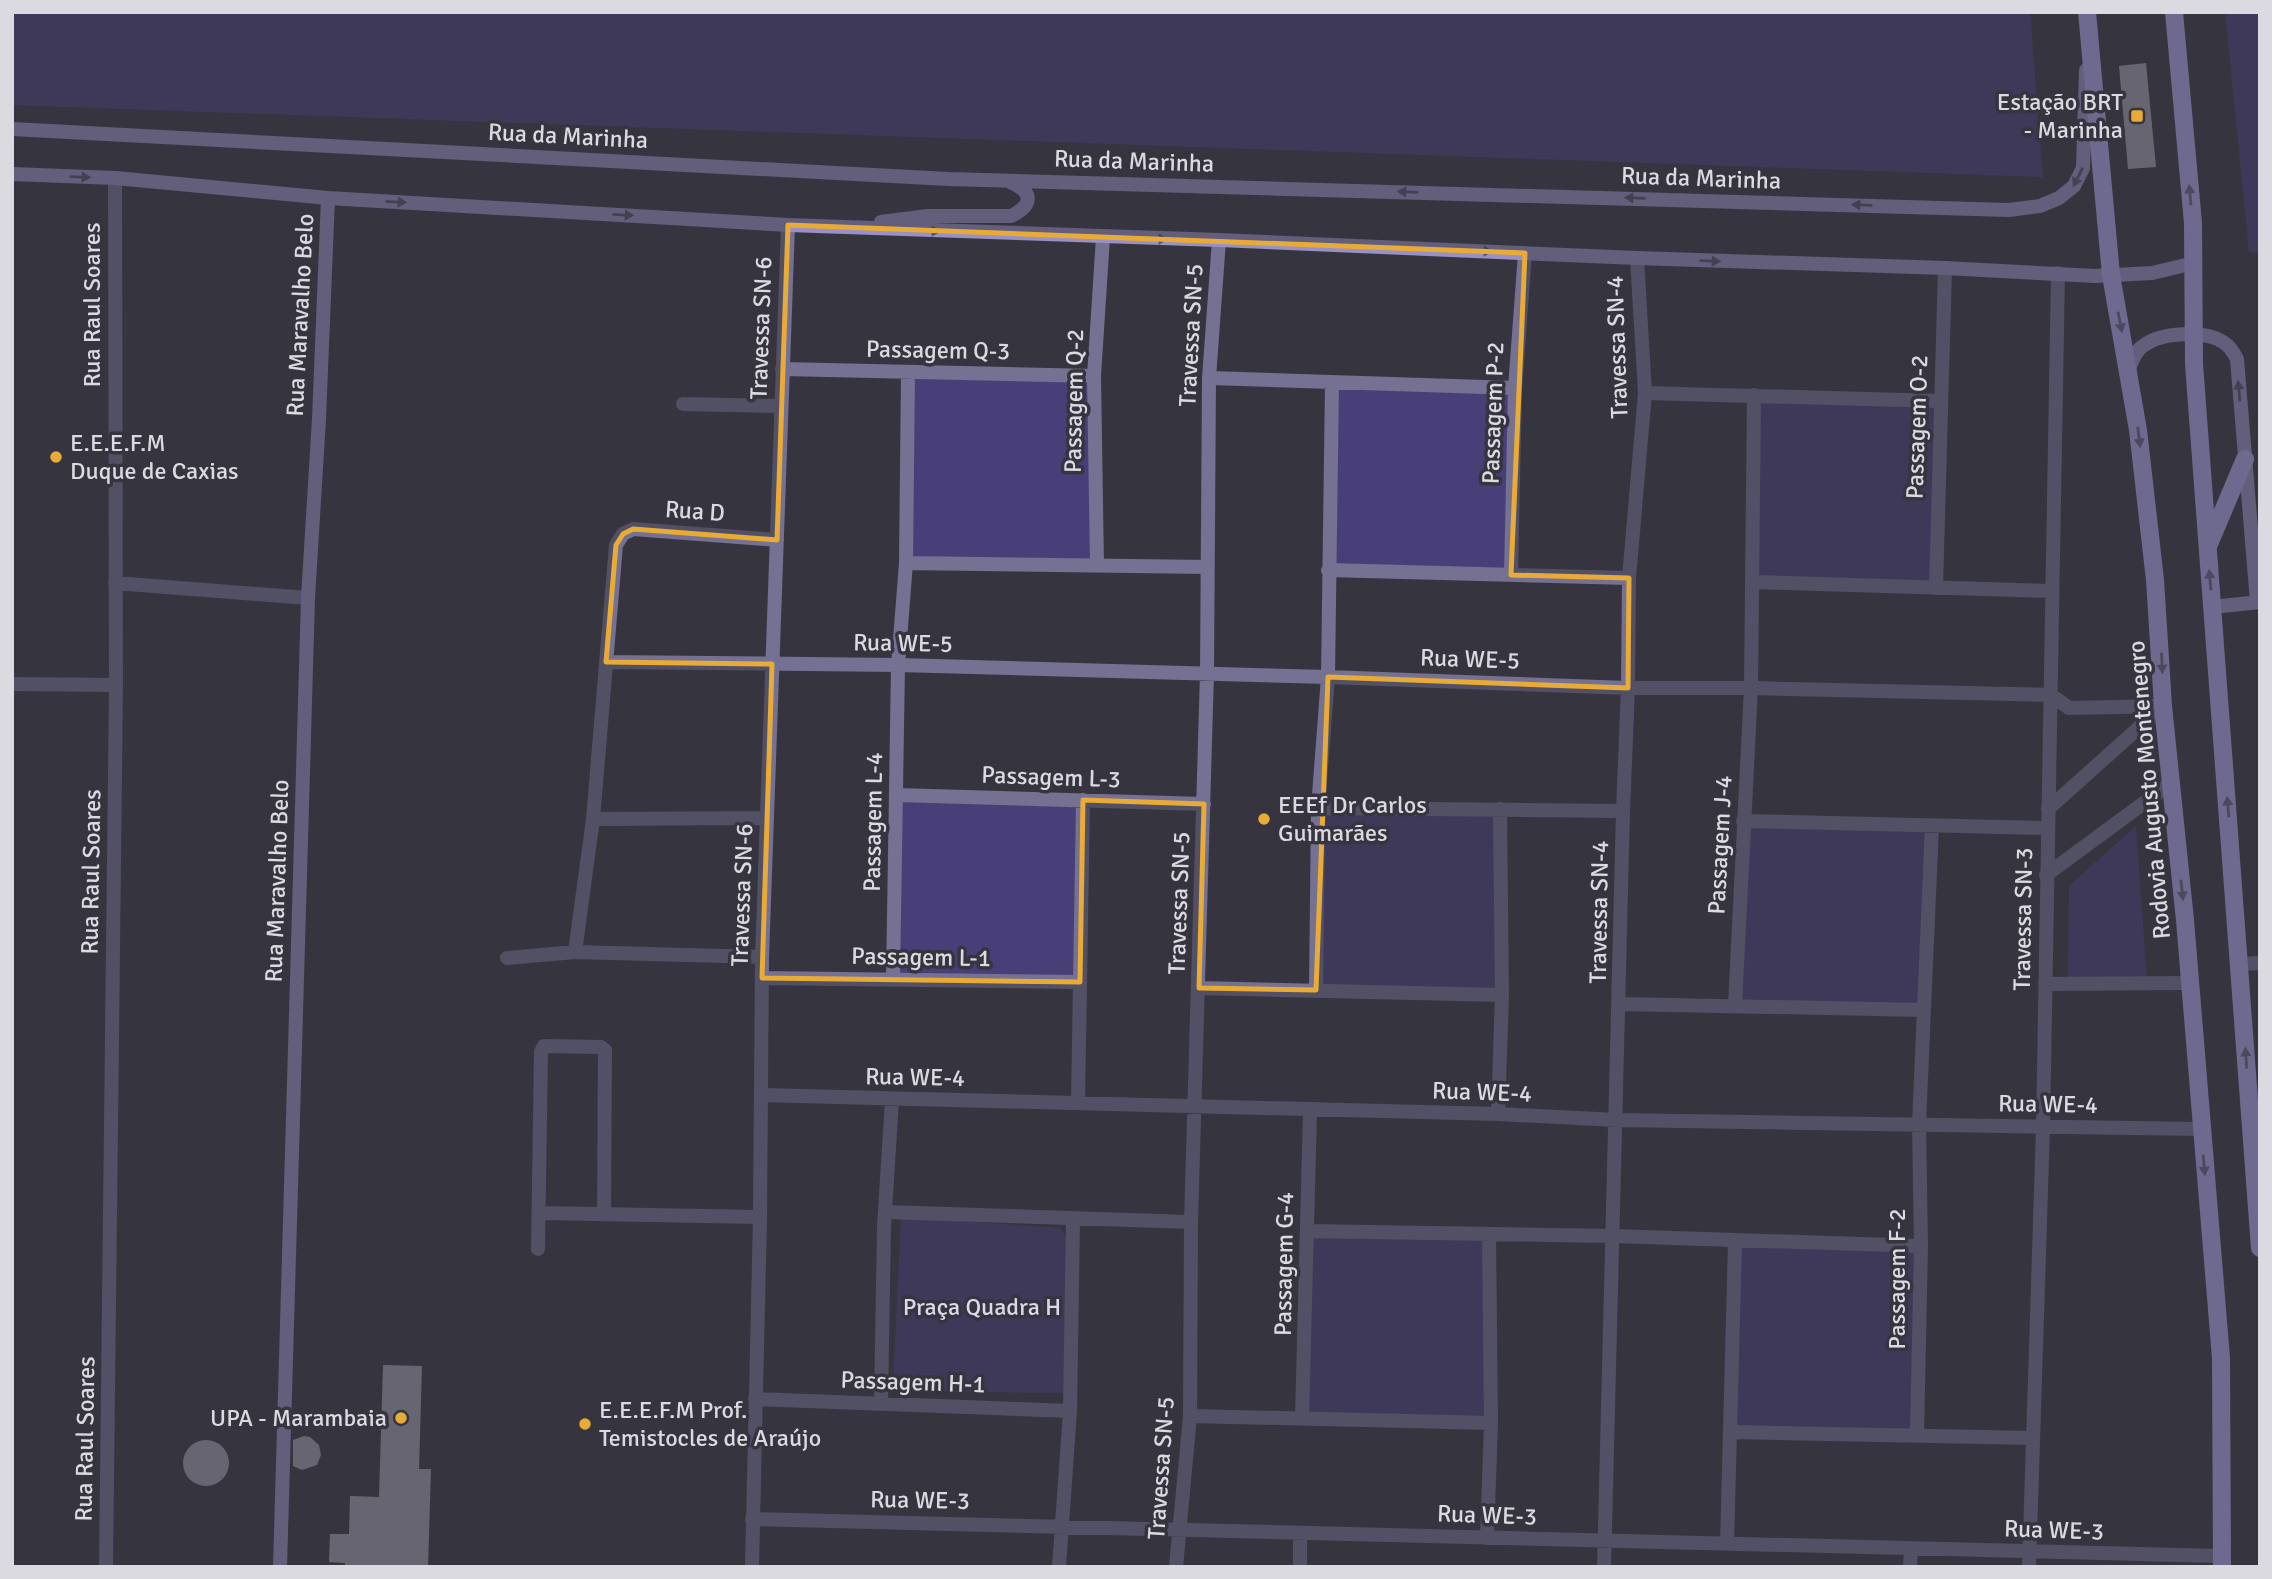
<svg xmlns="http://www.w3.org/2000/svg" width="2272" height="1579" viewBox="0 0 2272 1579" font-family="Signika,sans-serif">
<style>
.green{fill:#493f78}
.building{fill:#a2a1ad}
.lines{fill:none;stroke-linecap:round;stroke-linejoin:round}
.street{stroke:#747192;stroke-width:14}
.secondary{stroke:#9791c5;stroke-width:14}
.primary{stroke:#b1a9ed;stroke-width:18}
.oneway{fill:#535167}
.oneway2{fill:#676385}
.marked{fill:none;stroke:#e8ab37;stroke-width:5;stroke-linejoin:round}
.poi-dot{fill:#e8ab37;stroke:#36353f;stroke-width:2.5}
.labels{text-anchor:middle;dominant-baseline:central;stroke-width:7;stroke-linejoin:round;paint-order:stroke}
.poi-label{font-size:24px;fill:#dbdae0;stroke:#36353f;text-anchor:start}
.street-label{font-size:24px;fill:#dbdae0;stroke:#36353f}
.park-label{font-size:24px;fill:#dad9ee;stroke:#36353f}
</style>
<rect width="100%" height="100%" fill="#36353f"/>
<path class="green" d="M 12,12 L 2030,12 L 2043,177 L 12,105 Z
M 2225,12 L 2260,12 L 2260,253 L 2249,252 Z
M 908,373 L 1094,376 L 1097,565 L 906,563 Z
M 1332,383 L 1515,388 L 1511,575 L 1328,570 Z
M 1754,395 L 1940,401 L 1936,588 L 1752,582 Z
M 896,795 L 1083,800 L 1080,982 L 893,979 Z
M 1318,808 L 1500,809 L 1502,995 L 1316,990 Z
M 1743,821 L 1932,826 L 1924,1010 L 1735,1005 Z
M 2136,826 L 2147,979 L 2068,981 L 2069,886 Z
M 901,1217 L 1060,1228 L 1069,1241 L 1065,1393 L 897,1391 L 893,1385 Z
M 1307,1231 L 1489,1234 L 1491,1423 L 1302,1418 Z
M 1735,1242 L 1921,1246 L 1917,1435 L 1732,1432 Z"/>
<path class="building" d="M 2146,63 L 2156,167 L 2128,169 L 2119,66 Z
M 383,1365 L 422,1366 L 419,1469 L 431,1469 L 428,1567 L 345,1567 L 345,1563 L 329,1562 L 330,1534 L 349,1534 L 350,1496 L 379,1497 Z
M 304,1436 L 310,1437 L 319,1445 L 321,1455 L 317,1465 L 302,1470 L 293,1466 L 293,1440 Z
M183 1463a23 23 0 1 1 46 0a23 23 0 1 1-46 0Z"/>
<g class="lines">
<path class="street" d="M 782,369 L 1094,376
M 1209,378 L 1515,388
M 1645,393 L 1940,401
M 683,404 L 780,406
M 906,563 L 1208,567
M 1097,565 L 1094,376 L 1103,237
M 1328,570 L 1629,578
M 1511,575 L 1515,388 L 1525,253
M 1752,582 L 2052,591
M 115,583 L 308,598
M 1936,588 L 1945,268
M 606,662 L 898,665 L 1328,677 L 1628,688 L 1751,688 L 2051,695 L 2069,708 L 2163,706
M 12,684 L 116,685
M 896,795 L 1204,804
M 1318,808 L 1623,811
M 2048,809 L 2163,706
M 593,819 L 766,818
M 1743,821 L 2047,828
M 2046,875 L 2171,783
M 575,952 L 593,819 L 616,545 L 623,534 L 633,529 L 777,540
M 507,958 L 575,952 L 762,957
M 2240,964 L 2260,963
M 762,978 L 1080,982
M 893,979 L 898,665 L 906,563 L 908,373
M 2045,984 L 2190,983
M 1199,988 L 1502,995
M 1316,990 L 1318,808 L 1328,677 L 1332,383
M 1620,1004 L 1924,1010
M 1735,1005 L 1751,688 L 1754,395
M 761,1095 L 1498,1114 L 1617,1120 L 2201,1129
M 1078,1103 L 1083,800
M 1498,1114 L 1502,995 L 1500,809
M 885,1212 L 1191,1222
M 540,1213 L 760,1217
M 1307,1231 L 1613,1236 L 1921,1246
M 538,1249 L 541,1052 L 544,1046 L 601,1047 L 605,1050 L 604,1213
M 755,1399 L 1070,1411
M 881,1403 L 884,1227 L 892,1100
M 1190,1416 L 1491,1423
M 1302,1418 L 1310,1111
M 1732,1432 L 2033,1438
M 1917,1435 L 1921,1246 L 1919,1124 L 1932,826
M 752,1519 L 2221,1556
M 1487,1538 L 1491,1423 L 1489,1234
M 1727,1544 L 1735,1242
M 106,1567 L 116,685 L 115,178
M 752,1567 L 760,1217 L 762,957 L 788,225
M 1059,1567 L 1070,1411 L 1073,1220
M 1176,1567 L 1190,1416 L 1191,1222 L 1207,673 L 1209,378 L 1219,240
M 1300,1567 L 1300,1533
M 1604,1567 L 1623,811 L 1628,688 L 1629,578 L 1645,393 L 1637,258
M 1910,1567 L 1911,1549
M 2029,1567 L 2043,1127 L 2058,273"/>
<path class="secondary" d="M 12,129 L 948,179 L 2009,210 L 2040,206 L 2059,198 L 2074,186 L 2083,168 L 2086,70
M 12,174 L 115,178 L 328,198 L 788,225 L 1219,240 L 1637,258 L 1945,268 L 2095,276 L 2152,273 L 2194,263
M 881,222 L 928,216 L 1011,216 C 1034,205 1033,191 1010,182
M 2129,369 C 2132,361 2135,351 2143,346 C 2161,332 2204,330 2223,342 C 2230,346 2233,352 2237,359 L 2257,602
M 2212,607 L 2260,602
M 280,1567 L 308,598 L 319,419 L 328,198"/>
<path class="primary" d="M 2087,12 L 2111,275 L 2138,430 L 2155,580 L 2163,706 L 2185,920 L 2221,1358 L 2222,1567
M 2174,12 L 2193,223 L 2194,364 L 2260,1248
M 2209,544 L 2245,459"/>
</g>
<defs><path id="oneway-solid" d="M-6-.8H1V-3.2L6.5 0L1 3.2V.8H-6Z" transform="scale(1.75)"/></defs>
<g class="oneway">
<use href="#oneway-solid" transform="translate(80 177) rotate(2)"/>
<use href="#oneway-solid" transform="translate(2078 177) rotate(117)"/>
<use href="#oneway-solid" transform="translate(1408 192) rotate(-178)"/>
<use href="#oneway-solid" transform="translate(1635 198) rotate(-178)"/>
<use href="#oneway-solid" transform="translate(396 202) rotate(3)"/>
<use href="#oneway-solid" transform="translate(1862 205) rotate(-178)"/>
<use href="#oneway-solid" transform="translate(623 215) rotate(3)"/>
<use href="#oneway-solid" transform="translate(930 231) rotate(2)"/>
<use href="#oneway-solid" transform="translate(1157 239) rotate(1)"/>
<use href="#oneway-solid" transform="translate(1482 251) rotate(2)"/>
<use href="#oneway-solid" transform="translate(1710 261) rotate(2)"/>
<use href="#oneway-solid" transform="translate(2239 391) rotate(-95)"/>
</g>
<g class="oneway2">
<use href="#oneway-solid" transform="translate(2190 195) rotate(-95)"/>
<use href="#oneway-solid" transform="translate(2120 322) rotate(79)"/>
<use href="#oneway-solid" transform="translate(2139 437) rotate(83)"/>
<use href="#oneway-solid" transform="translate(2210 580) rotate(-95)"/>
<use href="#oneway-solid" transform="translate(2162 663) rotate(87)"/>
<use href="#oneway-solid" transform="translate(2228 807) rotate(-95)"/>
<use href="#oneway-solid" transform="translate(2182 890) rotate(84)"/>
<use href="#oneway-solid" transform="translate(2246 1058) rotate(-94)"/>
<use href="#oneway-solid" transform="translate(2204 1165) rotate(85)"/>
</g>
<path d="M0 0H2272V1579H0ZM 788,225 L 1525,253 L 1511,575 L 1629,578 L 1628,688 L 1328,677 L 1316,990 L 1199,988 L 1204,804 L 1083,800 L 1080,982 L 762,978 L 772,664 L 606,662 L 616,545 L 623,534 L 633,529 L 777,540 Z" fill="#36353f" fill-opacity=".55" fill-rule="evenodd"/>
<path class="marked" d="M 788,225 L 1525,253 L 1511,575 L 1629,578 L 1628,688 L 1328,677 L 1316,990 L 1199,988 L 1204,804 L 1083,800 L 1080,982 L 762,978 L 772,664 L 606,662 L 616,545 L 623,534 L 633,529 L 777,540 Z"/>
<g class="poi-dot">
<rect x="2130" y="109" width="14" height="14" rx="3.5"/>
<circle cx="56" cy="457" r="7"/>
<circle cx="1264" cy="819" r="7"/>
<circle cx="401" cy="1418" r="7"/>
<circle cx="585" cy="1424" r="7"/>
</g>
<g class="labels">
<g class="poi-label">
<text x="2123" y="102" text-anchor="end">Estação BRT<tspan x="2123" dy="28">- Marinha</tspan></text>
<text x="70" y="443">E.E.E.F.M<tspan x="70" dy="28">Duque de Caxias</tspan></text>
<text x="1278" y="805">EEEf Dr Carlos<tspan x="1278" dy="28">Guimarães</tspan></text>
<text x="599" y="1410">E.E.E.F.M Prof.<tspan x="599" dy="28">Temistocles de Araújo</tspan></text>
<text x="387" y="1418" text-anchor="end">UPA - Marambaia</text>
</g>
<g class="street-label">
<text transform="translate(568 136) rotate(3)">Rua da Marinha</text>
<text transform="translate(1134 161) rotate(2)">Rua da Marinha</text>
<text transform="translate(1701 178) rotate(2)">Rua da Marinha</text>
<text transform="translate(92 305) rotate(-90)">Rua Raul Soares</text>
<text transform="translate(300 315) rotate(-87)">Rua Maravalho Belo</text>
<text transform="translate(761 328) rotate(-88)">Travessa SN-6</text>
<text transform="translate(1191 335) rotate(-87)">Travessa SN-5</text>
<text transform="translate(1617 347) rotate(-92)">Travessa SN-4</text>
<text transform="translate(938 350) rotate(1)">Passagem Q-3</text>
<text transform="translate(1074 401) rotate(-89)">Passagem Q-2</text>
<text transform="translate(1493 413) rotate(-88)">Passagem P-2</text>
<text transform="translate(1917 427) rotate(-88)">Passagem O-2</text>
<text transform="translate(695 511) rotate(4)">Rua D</text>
<text transform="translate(903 643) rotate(1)">Rua WE-5</text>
<text transform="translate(1470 659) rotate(2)">Rua WE-5</text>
<text transform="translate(1051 777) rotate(2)">Passagem L-3</text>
<text transform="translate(2149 790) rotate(-95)">Rodovia Augusto Montenegro</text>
<text transform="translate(873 822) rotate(-89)">Passagem L-4</text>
<text transform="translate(1720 845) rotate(-87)">Passagem J-4</text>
<text transform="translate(91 872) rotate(-89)">Rua Raul Soares</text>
<text transform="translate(277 881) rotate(-88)">Rua Maravalho Belo</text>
<text transform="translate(742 895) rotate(-88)">Travessa SN-6</text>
<text transform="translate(1179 903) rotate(-88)">Travessa SN-5</text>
<text transform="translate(1599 912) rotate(-89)">Travessa SN-4</text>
<text transform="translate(2023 919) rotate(-89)">Travessa SN-3</text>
<text transform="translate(921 957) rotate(1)">Passagem L-1</text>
<text transform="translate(915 1077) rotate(1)">Rua WE-4</text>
<text transform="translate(1482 1092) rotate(2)">Rua WE-4</text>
<text transform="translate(2048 1104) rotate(1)">Rua WE-4</text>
<text transform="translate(1284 1264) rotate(-89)">Passagem G-4</text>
<text transform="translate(1897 1279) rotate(-90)">Passagem F-2</text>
<text transform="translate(913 1382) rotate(2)">Passagem H-1</text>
<text transform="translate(85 1439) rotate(-89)">Rua Raul Soares</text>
<text transform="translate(1161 1468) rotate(-86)">Travessa SN-5</text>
<text transform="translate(920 1500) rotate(1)">Rua WE-3</text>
<text transform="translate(1487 1515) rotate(2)">Rua WE-3</text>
<text transform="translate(2054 1530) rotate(2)">Rua WE-3</text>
</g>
<g class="park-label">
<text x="982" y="1307">Praça Quadra H</text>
</g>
</g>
<rect width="2272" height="1579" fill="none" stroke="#dbdae0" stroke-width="28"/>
</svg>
